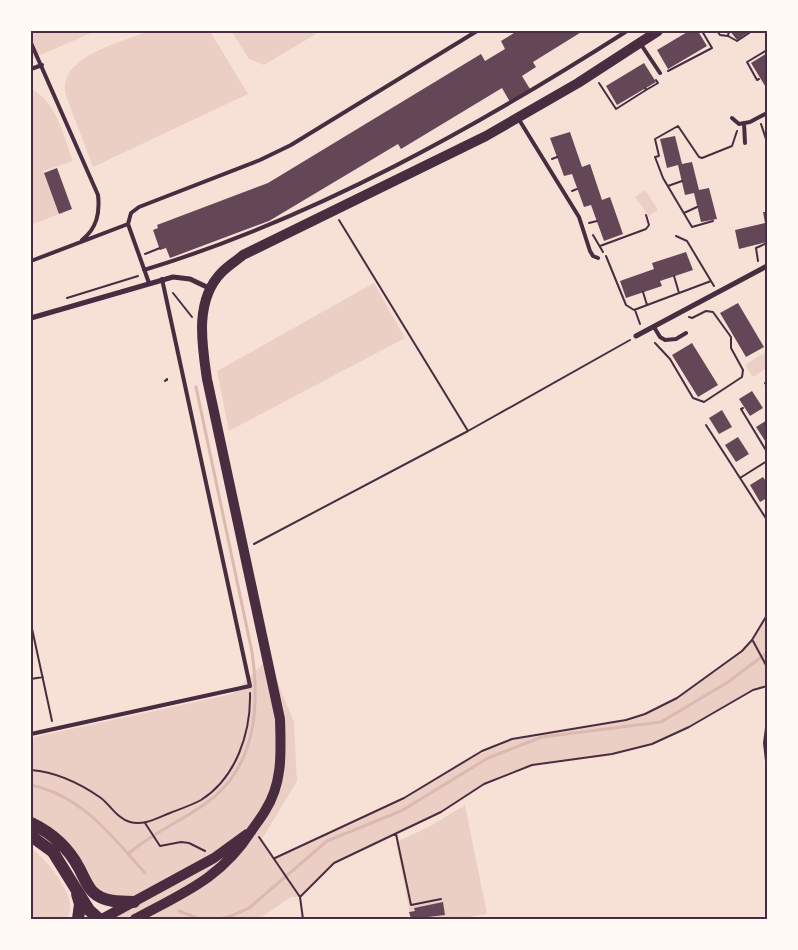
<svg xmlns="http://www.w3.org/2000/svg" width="798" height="950" viewBox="0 0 798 950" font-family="'Nunito Sans',sans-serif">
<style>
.green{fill:#ebcfc5}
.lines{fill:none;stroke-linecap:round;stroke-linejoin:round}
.stream{stroke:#dcb8b0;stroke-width:3}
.building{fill:#644757}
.path{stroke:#4a2c40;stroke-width:2}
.service{stroke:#4a2c40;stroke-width:4}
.minor{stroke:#4a2c40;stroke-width:5}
.secondary{stroke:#4a2c40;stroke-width:10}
.motorway{stroke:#4a2c40;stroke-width:12}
.neatline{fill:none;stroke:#4a2c40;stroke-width:2}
</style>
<rect width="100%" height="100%" fill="#f7e1d7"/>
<path class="green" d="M 31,31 L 96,31 L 31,59 Z
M 149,31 L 210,31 L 248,94 L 93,167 L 66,96 C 56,56 121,43 149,31 Z
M 231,31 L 321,31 L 264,65 L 249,59 Z
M 31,89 C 57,102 63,135 73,161 L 43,171 L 59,214 L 31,225 Z
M 645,190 L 658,210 L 649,216 L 635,197 Z
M 374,283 L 405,338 L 229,431 L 217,371 Z
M 767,351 L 767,368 L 753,377 L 745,365 Z
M 767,615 L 767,686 L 753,690 L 689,727 L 652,744 L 612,754 L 532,765 L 484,784 L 441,812 L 334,863 L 300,897 L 291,897 L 259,919 L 102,919 L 132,903 L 100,897 L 76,862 L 31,823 L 31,752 L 34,737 L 232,694 L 268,659 L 294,722 L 297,781 L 262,839 L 275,858 L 404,798 L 482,751 L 512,739 L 626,720 L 645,714 L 677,698 L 742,651 L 752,640 Z
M 465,805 L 487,914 L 456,919 L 411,919 L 396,842 L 429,827 Z
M 31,848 C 45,858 71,889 70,907 C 70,911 68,915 67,919 L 31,919 Z"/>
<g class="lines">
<path class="stream" d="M 31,785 C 82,796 112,836 145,873
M 128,854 C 152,833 180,822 205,804 C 256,768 260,708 252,652 L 196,387
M 179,911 L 200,919
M 218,919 L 229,917 L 249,908 L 327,841 L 401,811 L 488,758 L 542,737 L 661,722 L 728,682 L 767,653"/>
</g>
<path class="building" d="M 517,31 L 583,31 L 533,62 L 536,67 L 522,76 L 530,89 L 510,102 L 502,88 L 401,149 L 398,144 L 269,221 L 170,258 L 166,248 L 160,250 L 153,230 L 158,228 L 157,225 L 268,183 L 481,54 L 485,61 L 505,49 L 501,41 Z
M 689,31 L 698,31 L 707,46 L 668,69 L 657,50 Z
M 730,31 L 750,31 L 737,40 Z
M 767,53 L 767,89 L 751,63 Z
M 644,63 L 656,82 L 617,105 L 606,86 Z
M 570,132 L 582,167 L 590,164 L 602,200 L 610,197 L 623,234 L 604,241 L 591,205 L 584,207 L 572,174 L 564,176 L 550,138 Z
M 675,136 L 682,164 L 692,162 L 699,190 L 709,188 L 717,219 L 701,222 L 694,193 L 685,195 L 678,165 L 667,168 L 660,139 Z
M 57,168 L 72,209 L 59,214 L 44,173 Z
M 763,212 L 767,212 L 767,242 L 739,249 L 735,230 L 765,223 Z
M 686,252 L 693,270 L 660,281 L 662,286 L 626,298 L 620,281 L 654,269 L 652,263 Z
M 738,303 L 764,347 L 746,357 L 720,313 Z
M 692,343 L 718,385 L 698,397 L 672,355 Z
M 752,391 L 763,408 L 750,416 L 739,399 Z
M 722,410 L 732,427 L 719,434 L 709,418 Z
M 767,420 L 767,444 L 756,427 Z
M 738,437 L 749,454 L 736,462 L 725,445 Z
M 763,477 L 767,483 L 767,498 L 760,502 L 750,485 Z
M 443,902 L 445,915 L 411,919 L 409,912 L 415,911 L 414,908 Z"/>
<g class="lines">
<path class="path" d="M 717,31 L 720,35 L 728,36 L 729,31
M 728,36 L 737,41 L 752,31
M 668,71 L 712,48 L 702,31
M 759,79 L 757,80 L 747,62 L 767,50
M 599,83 L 616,109 L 646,90 L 645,88
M 646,90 L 658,83 L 656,80
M 761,124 L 767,142
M 552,159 L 557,157
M 668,186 L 682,181
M 572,191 L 577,189
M 684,213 L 697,207
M 339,220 L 468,431
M 713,221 L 692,227 L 663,178 L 655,157 L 659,156 L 655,139 L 678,126 L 699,157 L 702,158 L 732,146 L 737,131
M 589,223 L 597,221
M 593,235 L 603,252
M 676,236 L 687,241 L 711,281
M 600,246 L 646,229 L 649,225 L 646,215
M 145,254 L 160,248
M 606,256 L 626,305 L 634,310 L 711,281 L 714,286
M 758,261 L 756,248 L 767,243
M 674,276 L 679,293
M 643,292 L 647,305
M 173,293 L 192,317
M 67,298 L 138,276
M 635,310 L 640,324
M 655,343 L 670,359 L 693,398 L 704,402 L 742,377 L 743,370 L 731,348 L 731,337 L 713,312 L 706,311 L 692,318 L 689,317
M 165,381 L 167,379 L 167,380
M 765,383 L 767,386
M 743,408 L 741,409 L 767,452
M 706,425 L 767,520
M 740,478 L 767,461
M 254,544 L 468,431 L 630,340
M 31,624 L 52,721
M 753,641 L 767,667
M 31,679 L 43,677
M 767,720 L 764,743 L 767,770
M 31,770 C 56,772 81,784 101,798 C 111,806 117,818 130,822 C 144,826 157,818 170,813 C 180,809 192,805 201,800 C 236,778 251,733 250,693
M 145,823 L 160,846 L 181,842 L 189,843 L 205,851
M 396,834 L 411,905 L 441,899
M 259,837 L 300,897 L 303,919
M 275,858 L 404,798 L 482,751 L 512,739 L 626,720 L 645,714 L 677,698 L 742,651 L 752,640 L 767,615
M 300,897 L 334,863 L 441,812 L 484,784 L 532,765 L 612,754 L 652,744 L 689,727 L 753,690 L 767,686"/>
<path class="service" d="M 31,43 L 98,195 C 100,213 97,228 82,240
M 640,43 L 660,73
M 31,69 L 42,65
M 518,118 L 579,217 L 590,251 L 593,256 L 598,258
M 732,118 L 739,124 L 750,122 L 767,113
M 744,123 L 745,143
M 128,224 L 149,283
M 31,261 L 128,224 L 131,213 L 139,207 L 260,160 L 291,145 L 477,31
M 144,270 C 315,218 478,126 627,31
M 654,327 L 660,337 L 665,340 L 676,339 L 686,333
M 31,734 L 250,686 L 162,279"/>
<path class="minor" d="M 31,318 L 173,277 L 190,279 L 211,289
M 636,336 L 767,266"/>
<path class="secondary" d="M 102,919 L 214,858 L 247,834
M 135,919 C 183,893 222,878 252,830 C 256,824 261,818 265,811 C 283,783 281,752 280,719 L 207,379 C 202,345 194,300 222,272 C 228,266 236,261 243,255 L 486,136 L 578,83 L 658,31"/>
<path class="motorway" d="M 31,823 C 52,833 68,847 79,868 C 83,875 87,886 93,892 C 103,902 120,902 134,902
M 31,836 L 53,852 L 89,910 L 99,919
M 77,894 L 80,904 L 78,919"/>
</g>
<rect width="798" height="950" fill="none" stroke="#fffaf5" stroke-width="65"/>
<rect x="32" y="32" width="734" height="886" class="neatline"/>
</svg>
